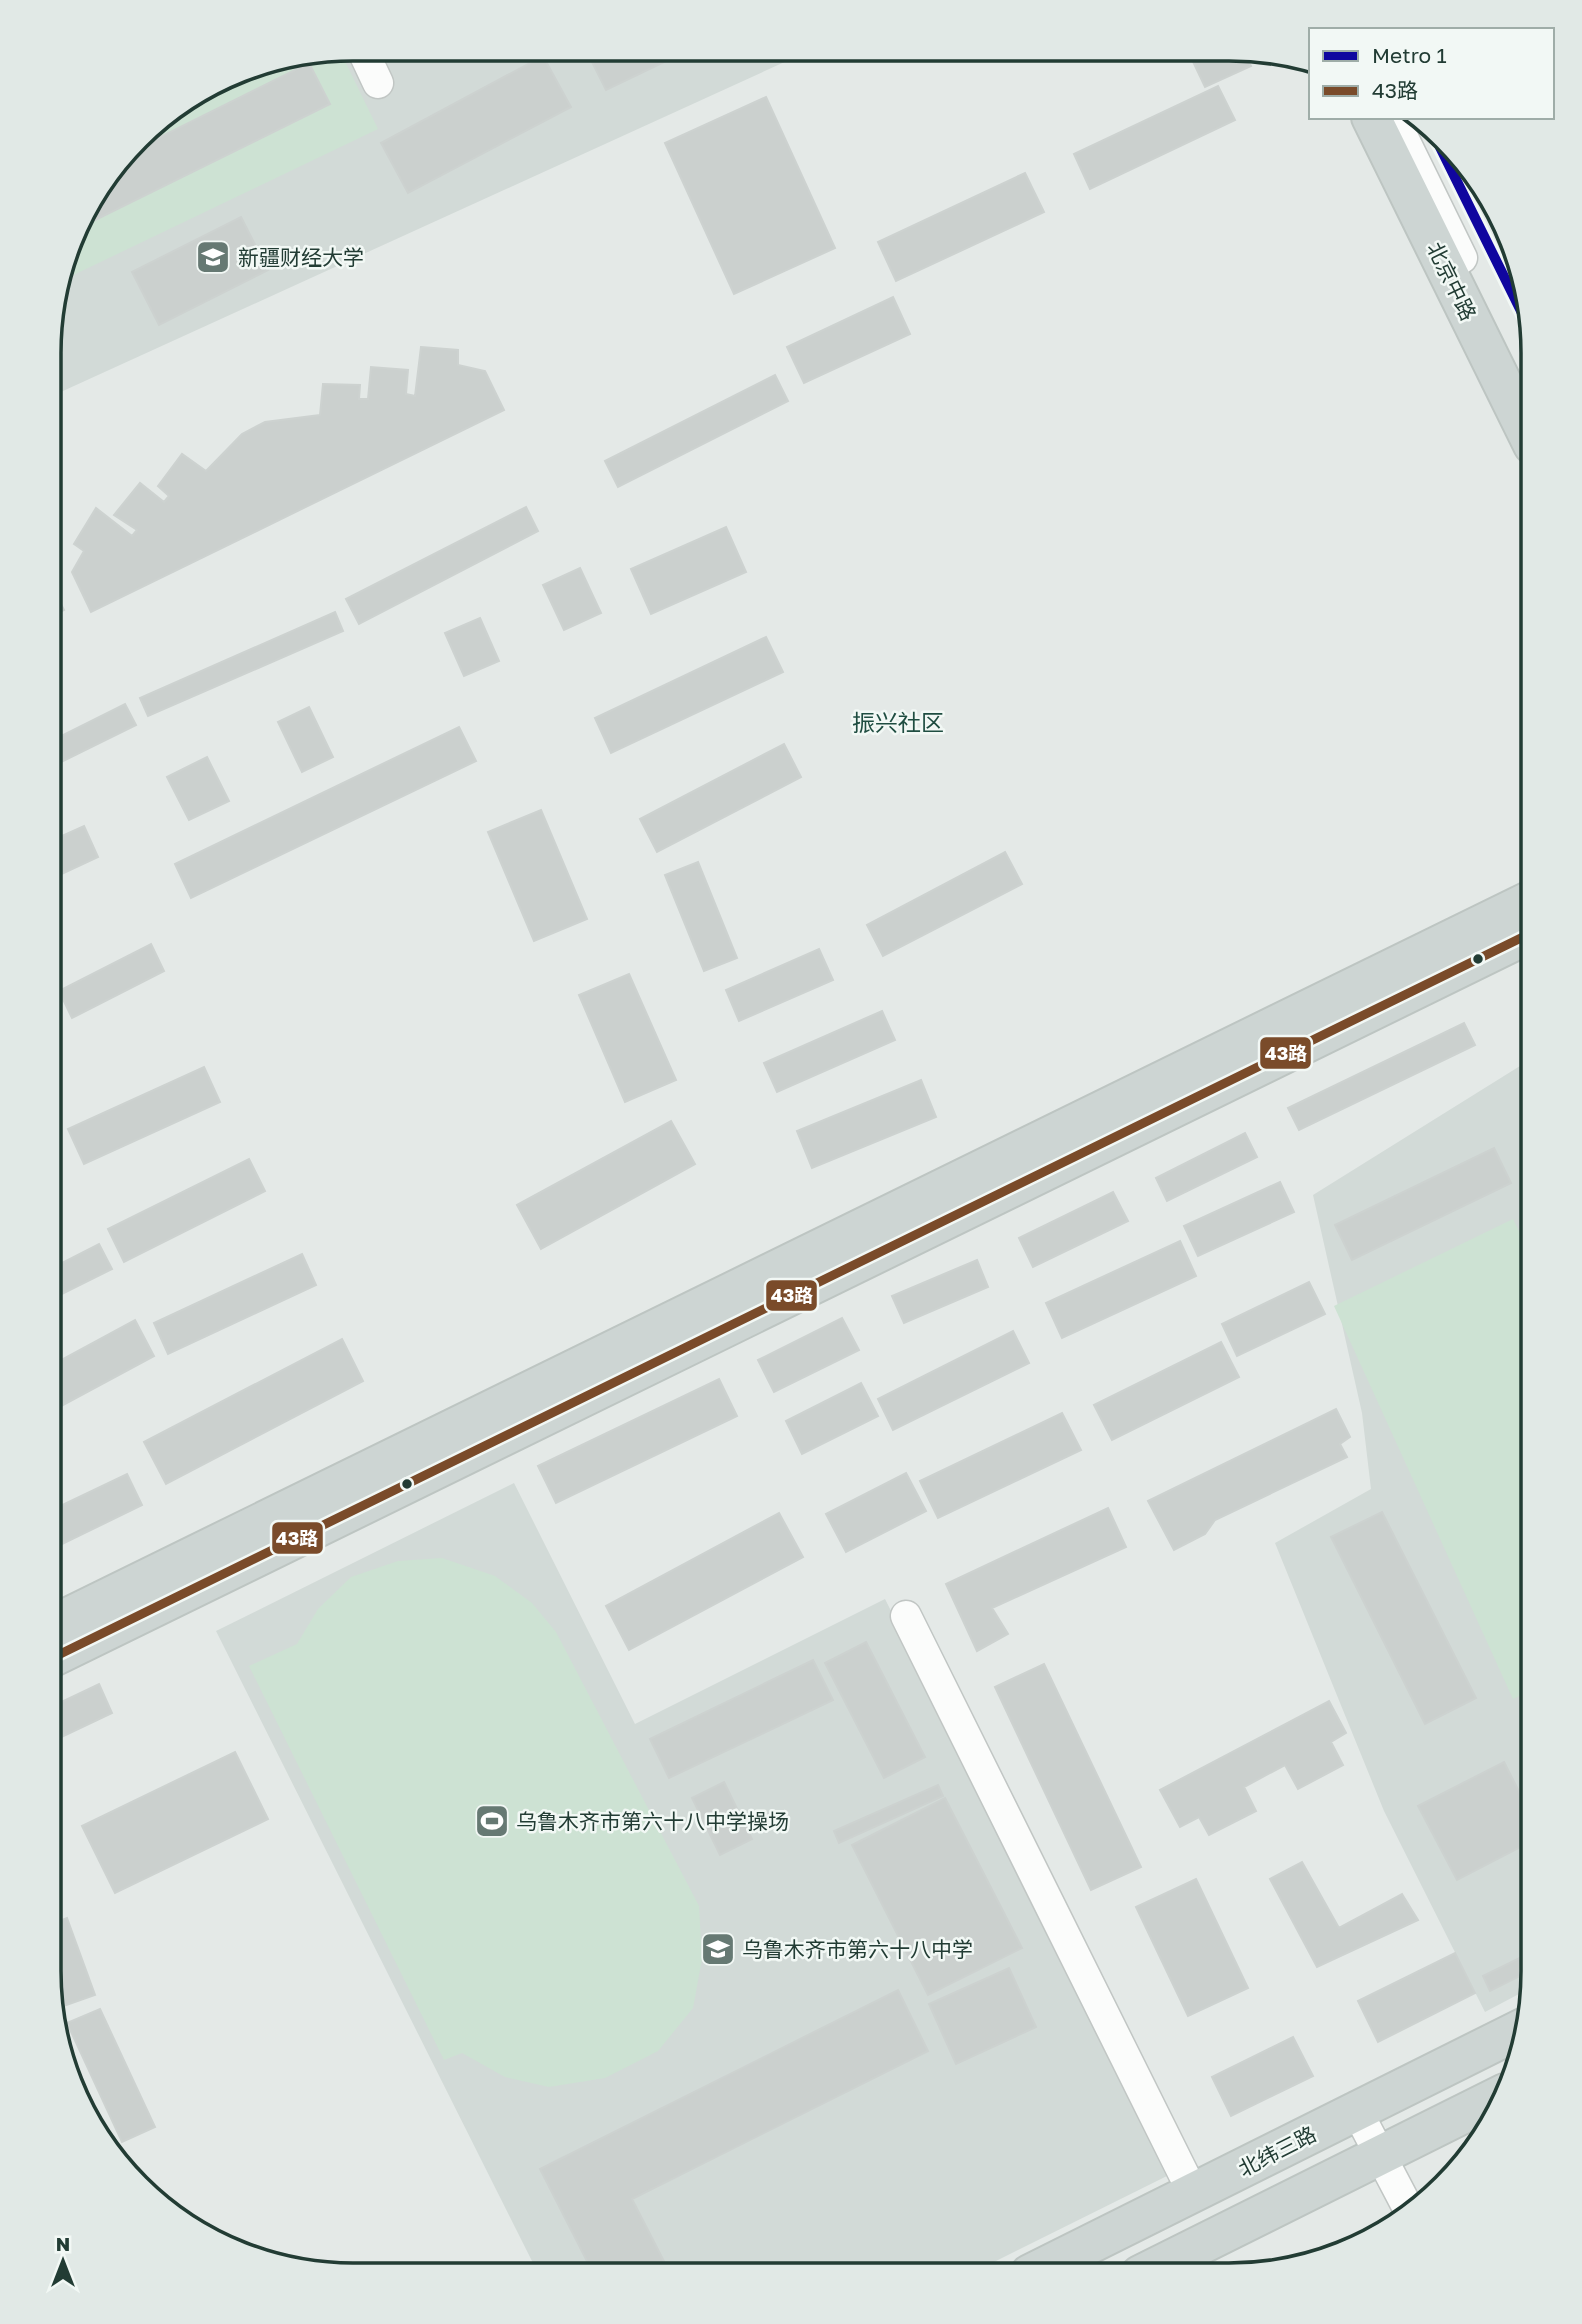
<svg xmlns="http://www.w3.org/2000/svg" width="1582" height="2324" viewBox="0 0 1582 2324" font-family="'Golos Text','Noto Sans SC',sans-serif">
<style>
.built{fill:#d2dad7}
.green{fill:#cde2d3}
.building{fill:#cbd0ce;stroke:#cdd2d0;stroke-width:2}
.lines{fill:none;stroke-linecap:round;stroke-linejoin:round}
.minor-casing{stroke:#c1c6c4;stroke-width:33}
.major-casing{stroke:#bdc5c2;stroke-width:42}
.minor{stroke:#fbfcfb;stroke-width:30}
.major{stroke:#cdd5d3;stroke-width:38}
.bus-1-casing{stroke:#f2f8f5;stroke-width:14}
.bus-1{stroke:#7a4b2a;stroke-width:9}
.metro-1-casing{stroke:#f2f8f5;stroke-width:16}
.metro-1{stroke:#10069f;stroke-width:10}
.bus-dot{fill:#223c34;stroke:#f2f8f5;stroke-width:2.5}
.labels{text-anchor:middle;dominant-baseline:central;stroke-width:5;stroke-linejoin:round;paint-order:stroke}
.poi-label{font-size:21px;fill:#223c34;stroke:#f2f8f5;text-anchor:start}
.street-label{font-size:21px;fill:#223c34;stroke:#f2f8f5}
.neighbourhood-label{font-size:23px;fill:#1f4d41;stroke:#f2f8f5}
.rim{fill:none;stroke:#223c34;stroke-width:3.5}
.line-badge{stroke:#f2f8f5;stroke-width:2.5}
.badge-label{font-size:19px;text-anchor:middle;font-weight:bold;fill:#fff}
</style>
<rect width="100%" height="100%" fill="#e4e9e7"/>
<path class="built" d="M 353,49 L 811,50 L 52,396 L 52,313 L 90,201 L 153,124 L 255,65 Z
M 1533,1058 L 1532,1987 L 1485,2012 L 1384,1811 L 1275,1543 L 1371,1489 L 1362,1413 L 1313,1195 Z
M 514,1483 L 635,1724 L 885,1599 L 1173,2173 L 970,2274 L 538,2273 L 216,1631 Z"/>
<path class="green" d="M 340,51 L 378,129 L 63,280 L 90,201 L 153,124 L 255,65 Z
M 1513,1219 L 1533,1260 L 1532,1690 L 1513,1699 L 1334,1306 Z
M 442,1558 L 495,1576 L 532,1603 L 556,1632 L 699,1906 L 702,1959 L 693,2008 L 658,2051 L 605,2078 L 549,2087 L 505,2077 L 462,2053 L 444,2060 L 249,1666 L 297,1644 L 318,1609 L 351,1577 L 398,1561 Z"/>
<path class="building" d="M 586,50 L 689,50 L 606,90 Z
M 1188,51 L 1244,52 L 1251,66 L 1205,87 Z
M 543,56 L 571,107 L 408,193 L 381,143 Z
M 309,63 L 330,104 L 81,227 L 90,201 L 130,152 Z
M 1218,86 L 1235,120 L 1090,189 L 1074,154 Z
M 766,97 L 835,248 L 734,294 L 665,143 Z
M 1025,173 L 1044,212 L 896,281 L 878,242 Z
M 241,217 L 268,270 L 159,325 L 132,272 Z
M 893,297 L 910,334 L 804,383 L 787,347 Z
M 421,347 L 458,350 L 458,365 L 485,371 L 504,410 L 91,612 L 72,572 L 84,551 L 74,544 L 96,508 L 132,536 L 137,530 L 114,515 L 140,483 L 164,502 L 169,496 L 158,486 L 182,454 L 206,471 L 242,434 L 265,422 L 320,415 L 323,384 L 360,385 L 359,399 L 368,399 L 371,367 L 408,370 L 406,394 L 415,396 Z
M 775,375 L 788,401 L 618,487 L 605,461 Z
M 526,507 L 538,531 L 359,624 L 346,599 Z
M 726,527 L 746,572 L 651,614 L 631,569 Z
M 580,568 L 601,613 L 564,630 L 543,585 Z
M 51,585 L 64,610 L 51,616 Z
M 335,612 L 343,631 L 148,716 L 140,698 Z
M 480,618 L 499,661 L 464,676 L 445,633 Z
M 766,637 L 783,672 L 611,753 L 595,718 Z
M 125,704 L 136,725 L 51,767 L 51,741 Z
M 309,707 L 333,757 L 302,772 L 278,722 Z
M 459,727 L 476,761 L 191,898 L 175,864 Z
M 784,744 L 801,777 L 657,852 L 640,819 Z
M 207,757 L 229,801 L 189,820 L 167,777 Z
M 541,810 L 587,919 L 534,941 L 488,832 Z
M 84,826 L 98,857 L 51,879 L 51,841 Z
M 1005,852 L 1022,884 L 883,956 L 867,925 Z
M 698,862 L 737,958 L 704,971 L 665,875 Z
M 151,944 L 164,971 L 72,1018 L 59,991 Z
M 819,949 L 833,980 L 739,1021 L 726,990 Z
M 629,974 L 676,1080 L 625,1102 L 579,995 Z
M 882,1011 L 895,1040 L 777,1092 L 764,1063 Z
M 1464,1023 L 1475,1045 L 1299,1130 L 1288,1108 Z
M 204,1067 L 220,1102 L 84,1164 L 68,1129 Z
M 921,1080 L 936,1117 L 812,1168 L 797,1131 Z
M 671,1121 L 695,1164 L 541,1249 L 517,1205 Z
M 1245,1133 L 1257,1157 L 1167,1201 L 1156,1178 Z
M 1494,1148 L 1511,1183 L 1352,1260 L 1335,1225 Z
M 249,1159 L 265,1191 L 124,1262 L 108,1229 Z
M 1280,1182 L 1294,1212 L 1198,1256 L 1184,1226 Z
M 1113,1192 L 1128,1221 L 1033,1267 L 1019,1238 Z
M 1180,1241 L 1196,1276 L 1062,1338 L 1046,1303 Z
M 99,1244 L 112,1269 L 50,1300 L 50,1269 Z
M 302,1254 L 316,1285 L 168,1354 L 154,1323 Z
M 977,1260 L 988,1287 L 904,1323 L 892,1296 Z
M 1309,1282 L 1325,1314 L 1237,1356 L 1222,1324 Z
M 842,1318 L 859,1350 L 774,1392 L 758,1360 Z
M 135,1320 L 154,1356 L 50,1412 L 50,1366 Z
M 1013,1331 L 1029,1363 L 893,1430 L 878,1399 Z
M 342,1339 L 363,1381 L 166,1484 L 144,1442 Z
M 1221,1342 L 1239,1377 L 1112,1440 L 1094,1405 Z
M 719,1379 L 737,1416 L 556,1503 L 538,1466 Z
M 861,1383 L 878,1416 L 802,1454 L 786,1421 Z
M 1336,1409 L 1350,1437 L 1340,1444 L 1347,1457 L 1215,1520 L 1205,1534 L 1174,1550 L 1148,1501 Z
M 1062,1413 L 1081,1450 L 938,1518 L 920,1481 Z
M 906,1473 L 926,1511 L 846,1552 L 826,1514 Z
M 127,1474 L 142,1505 L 50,1550 L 50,1511 Z
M 1108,1508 L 1126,1547 L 992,1608 L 1008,1634 L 977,1651 L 946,1584 Z
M 1382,1512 L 1476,1698 L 1425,1724 L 1331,1537 Z
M 779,1513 L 803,1557 L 629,1650 L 606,1606 Z
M 866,1642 L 925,1757 L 884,1778 L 825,1663 Z
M 813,1660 L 833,1700 L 669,1778 L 650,1739 Z
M 1044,1664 L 1141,1867 L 1091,1890 L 995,1687 Z
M 99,1684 L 112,1713 L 49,1743 L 49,1708 Z
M 1329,1701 L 1346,1733 L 1331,1742 L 1343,1765 L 1298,1789 L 1285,1765 L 1244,1787 L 1256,1811 L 1209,1835 L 1199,1817 L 1180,1827 L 1160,1790 Z
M 235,1752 L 268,1819 L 115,1893 L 82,1826 Z
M 1504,1762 L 1532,1817 L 1532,1841 L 1457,1880 L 1418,1806 Z
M 724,1782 L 752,1839 L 720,1855 L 692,1798 Z
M 938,1785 L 943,1796 L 839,1843 L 834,1831 Z
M 945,1798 L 1022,1948 L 928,1995 L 852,1845 Z
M 1302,1862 L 1339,1928 L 1402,1894 L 1418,1920 L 1317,1967 L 1270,1879 Z
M 1196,1879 L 1248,1988 L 1188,2016 L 1136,1907 Z
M 67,1918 L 95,1995 L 58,2008 L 49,1971 L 49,1925 Z
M 1532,1952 L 1532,1970 L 1490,1991 L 1483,1976 Z
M 1455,1953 L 1475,1993 L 1378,2042 L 1358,2001 Z
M 1009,1968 L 1036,2027 L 956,2064 L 929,2004 Z
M 898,1990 L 928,2051 L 632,2199 L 670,2273 L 593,2273 L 540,2169 Z
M 100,2009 L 155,2127 L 122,2142 L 67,2023 Z
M 1293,2037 L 1313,2076 L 1231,2116 L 1212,2077 Z"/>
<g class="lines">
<g class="minor-casing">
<path id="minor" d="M 362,49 L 378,83
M 1393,117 L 1462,258
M 906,1616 L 1193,2193
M 1357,2111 L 1410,2212"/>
</g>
<g class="major-casing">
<path id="major" d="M 1371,117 L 1533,445
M 50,1626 L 1533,899
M 49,1659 L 1533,932
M 1030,2274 L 1525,2027
M 1140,2275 L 1505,2093"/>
</g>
<use href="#minor" class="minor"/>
<use href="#major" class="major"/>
<g class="bus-1-casing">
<path id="bus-1" d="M 50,1659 L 1533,932"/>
</g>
<use href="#bus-1" class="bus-1"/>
<g class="metro-1-casing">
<path id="metro-1" d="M 1436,139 L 1525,319"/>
</g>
<use href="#metro-1" class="metro-1"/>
</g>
<defs>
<g id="university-square" transform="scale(1.75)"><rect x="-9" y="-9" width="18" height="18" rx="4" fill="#667973" stroke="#f2f8f5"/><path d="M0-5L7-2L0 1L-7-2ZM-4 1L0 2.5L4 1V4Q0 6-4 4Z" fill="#fff"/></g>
<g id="stadium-square" transform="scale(1.75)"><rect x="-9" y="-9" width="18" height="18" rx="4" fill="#667973" stroke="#f2f8f5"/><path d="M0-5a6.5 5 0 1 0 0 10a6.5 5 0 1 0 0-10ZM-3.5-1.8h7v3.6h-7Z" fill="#fff"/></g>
<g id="school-square" transform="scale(1.75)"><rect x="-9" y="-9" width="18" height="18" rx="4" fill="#667973" stroke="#f2f8f5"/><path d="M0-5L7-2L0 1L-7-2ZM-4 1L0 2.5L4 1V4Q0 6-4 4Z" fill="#fff"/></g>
</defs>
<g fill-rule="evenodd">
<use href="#university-square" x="213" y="257"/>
<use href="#stadium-square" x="492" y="1821"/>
<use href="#school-square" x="718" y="1949"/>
</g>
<g class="bus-dot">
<circle cx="1478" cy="959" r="6"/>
<circle cx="407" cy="1484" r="6"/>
</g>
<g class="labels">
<g class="poi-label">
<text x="238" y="257">新疆财经大学</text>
<text x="516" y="1821">乌鲁木齐市第六十八中学操场</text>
<text x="742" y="1949">乌鲁木齐市第六十八中学</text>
</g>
<g class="street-label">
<text transform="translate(1452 281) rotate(64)">北京中路</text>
<text transform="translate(1277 2151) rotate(-27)">北纬三路</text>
</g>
<g class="neighbourhood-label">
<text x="898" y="722">振兴社区</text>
</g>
</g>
<path d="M0 0H1582V2324H0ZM353 61H1229A292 292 0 0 1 1521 353V1971A292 292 0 0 1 1229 2263H353A292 292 0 0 1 61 1971V353A292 292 0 0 1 353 61Z" fill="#e1e9e6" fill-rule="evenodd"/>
<path class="rim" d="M353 61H1229A292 292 0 0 1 1521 353V1971A292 292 0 0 1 1229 2263H353A292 292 0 0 1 61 1971V353A292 292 0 0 1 353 61Z"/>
<g class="line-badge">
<rect x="1259" y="1036" width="53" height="34" rx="7" fill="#7a4b2a"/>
<rect x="765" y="1279" width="53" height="33" rx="7" fill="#7a4b2a"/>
<rect x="271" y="1521" width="53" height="34" rx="7" fill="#7a4b2a"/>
</g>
<g class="badge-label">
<text x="1286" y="1060">43路</text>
<text x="792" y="1302">43路</text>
<text x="297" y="1545">43路</text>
</g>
<rect x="1309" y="28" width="245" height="91" fill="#f2f8f5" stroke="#9fada8" stroke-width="2"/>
<rect x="1323" y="51" width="35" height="10" fill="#10069f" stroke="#9fada8" stroke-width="2"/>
<text x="1372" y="63" font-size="21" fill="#223c34">Metro 1</text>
<rect x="1323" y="86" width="35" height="10" fill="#7a4b2a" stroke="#9fada8" stroke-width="2"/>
<text x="1372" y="98" font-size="21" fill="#223c34">43路</text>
<g transform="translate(63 2261)" stroke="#f2f8f5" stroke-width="5" paint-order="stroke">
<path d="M0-5L12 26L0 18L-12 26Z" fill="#223c34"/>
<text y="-10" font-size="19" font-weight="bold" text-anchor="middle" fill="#223c34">N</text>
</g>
</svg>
